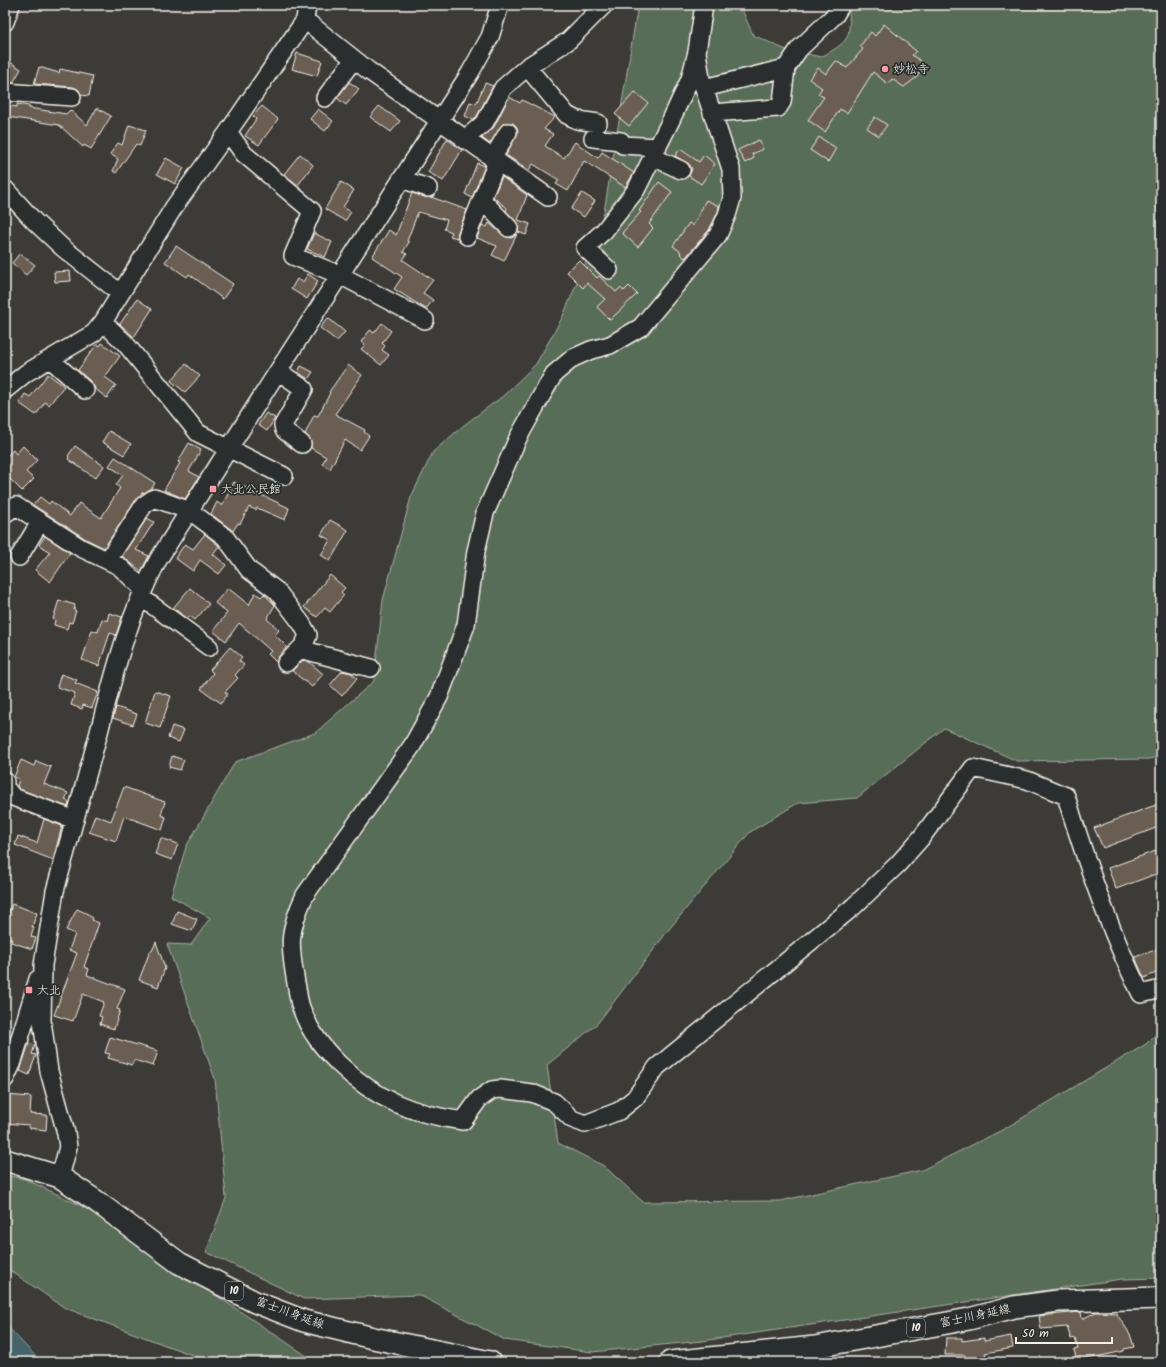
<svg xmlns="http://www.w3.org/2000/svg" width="1166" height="1367" viewBox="0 0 1166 1367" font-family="Kalam,'Klee One',sans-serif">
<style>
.green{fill:#586d58;stroke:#a6afa0}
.water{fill:#46646a;stroke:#8c9c9c}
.building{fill:#6a5d51;stroke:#f4f1e8}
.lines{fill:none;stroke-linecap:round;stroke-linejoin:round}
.minor-casing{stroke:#f4f1e8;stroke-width:20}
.major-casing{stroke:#f4f1e8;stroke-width:24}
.minor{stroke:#2a2d2e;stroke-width:17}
.major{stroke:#2a2d2e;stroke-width:21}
.poi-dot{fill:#ff9aa2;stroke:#2a2d2e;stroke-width:1.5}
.labels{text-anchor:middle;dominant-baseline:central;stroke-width:3.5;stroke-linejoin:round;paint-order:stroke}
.shield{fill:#2a2d2e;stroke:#b7b6b0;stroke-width:1}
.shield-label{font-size:11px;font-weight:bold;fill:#f4f1e8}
.poi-label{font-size:12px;fill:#f4f1e8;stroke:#2a2d2e;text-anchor:start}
.street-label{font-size:12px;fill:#f4f1e8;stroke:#2a2d2e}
</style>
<rect width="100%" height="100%" fill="#3d3b38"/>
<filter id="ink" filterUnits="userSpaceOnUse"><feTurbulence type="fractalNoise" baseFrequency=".025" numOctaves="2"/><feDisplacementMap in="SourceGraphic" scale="8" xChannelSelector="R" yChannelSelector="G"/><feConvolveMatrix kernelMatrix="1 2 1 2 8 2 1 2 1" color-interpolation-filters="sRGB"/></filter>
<g filter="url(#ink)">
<path class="green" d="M 638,5 L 740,5 L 753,35 L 784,49 L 821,57 C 851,40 850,40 849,5 L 1161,5 L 1161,756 L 1149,759 L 1017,761 L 944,728 L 857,798 L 798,803 L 750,832 L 670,928 L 597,1024 L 547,1065 L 558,1143 L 604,1166 L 643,1202 L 780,1201 L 922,1170 L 1004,1129 L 1146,1044 L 1161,1029 L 1161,1278 L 1122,1279 L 702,1341 L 592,1352 L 505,1340 L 419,1295 L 304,1299 L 206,1252 L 226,1198 L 215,1079 L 167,944 L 191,945 L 210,918 L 171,896 L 186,847 L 235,762 L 315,733 L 374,681 L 383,600 L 411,497 L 433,452 L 464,425 L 503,396 L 536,364 L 562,318 L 592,248 L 604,212 Z
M 5,1175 L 25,1179 L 82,1206 L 316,1362 L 211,1362 L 65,1308 L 5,1267 Z"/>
<path class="water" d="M 5,1324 L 41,1362 L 5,1362 Z"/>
<path class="building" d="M 884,24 L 916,51 L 912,55 L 923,63 L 917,77 L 904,87 L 892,79 L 888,84 L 873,72 L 847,113 L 840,109 L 825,132 L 808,120 L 824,97 L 818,94 L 822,88 L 809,79 L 818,68 L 826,74 L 836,61 L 847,68 L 863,49 L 860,46 L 871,32 L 875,36 Z
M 297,53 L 322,61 L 317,76 L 292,69 Z
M 5,59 L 21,69 L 13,83 L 5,82 Z
M 39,67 L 59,73 L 60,69 L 93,76 L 89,96 L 81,95 L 78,89 L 73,87 L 34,84 Z
M 349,82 L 359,89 L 346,105 L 337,98 Z
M 485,83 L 493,86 L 477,116 L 473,120 L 465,116 L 470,102 L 476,104 Z
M 635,92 L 648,103 L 629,126 L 615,114 Z
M 509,97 L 520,103 L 522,100 L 555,117 L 544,129 L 553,134 L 545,146 L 564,158 L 575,142 L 598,158 L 602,152 L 634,173 L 625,187 L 584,161 L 568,191 L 556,184 L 559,180 L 533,164 L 529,170 L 506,155 L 518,132 L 517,127 L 513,123 L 503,124 L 490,144 L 482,138 L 494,127 Z
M 17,104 L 29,106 L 29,108 L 66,114 L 70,110 L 87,125 L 97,108 L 111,116 L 91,149 L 84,145 L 83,147 L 59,125 L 8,117 L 10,106 L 17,107 Z
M 262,106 L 278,119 L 259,145 L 245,136 L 256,119 L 253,116 Z
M 379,106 L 400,121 L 391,132 L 370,117 Z
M 318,109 L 333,121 L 325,131 L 310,119 Z
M 875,117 L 887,125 L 879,136 L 867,128 Z
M 129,125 L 146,130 L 140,146 L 136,144 L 116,173 L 113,171 L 118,159 L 110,154 L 118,143 L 122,145 Z
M 819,137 L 836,148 L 828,162 L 810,150 Z
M 447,139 L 462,150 L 443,181 L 428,172 Z
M 759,140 L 763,149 L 752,154 L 754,158 L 745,163 L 738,150 Z
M 680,149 L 699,162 L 704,155 L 715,164 L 701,184 L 689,176 L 692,169 L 689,164 L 675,156 Z
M 300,154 L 313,165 L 298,185 L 284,174 Z
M 166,158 L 184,168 L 175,184 L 157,174 Z
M 477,163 L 485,166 L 472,198 L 465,194 Z
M 502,177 L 527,195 L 518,220 L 530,224 L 526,235 L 518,232 L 519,225 L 506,211 L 507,208 L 493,197 Z
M 341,182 L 354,190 L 343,207 L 351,212 L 345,221 L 325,209 Z
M 659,182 L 672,192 L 649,224 L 653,228 L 638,247 L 622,233 L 641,212 L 639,211 Z
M 412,193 L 425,197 L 431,197 L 467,210 L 458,232 L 457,238 L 450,236 L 452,232 L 444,229 L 447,220 L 418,212 L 407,241 L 409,242 L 403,252 L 407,254 L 403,260 L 433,280 L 423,293 L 433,300 L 426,309 L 394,289 L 402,277 L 372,257 L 389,230 L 396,235 Z
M 582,193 L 595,201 L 584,217 L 571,209 Z
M 706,200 L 719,206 L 718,212 L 709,230 L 685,258 L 680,254 L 681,252 L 673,246 L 689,223 L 693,226 Z
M 489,223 L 506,237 L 512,238 L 517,234 L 504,261 L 492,255 L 497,246 L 477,238 L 482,225 L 487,227 Z
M 314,233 L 332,242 L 325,257 L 307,249 Z
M 176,246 L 233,284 L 223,299 L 189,274 L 187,277 L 165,262 Z
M 20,253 L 35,265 L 26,275 L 12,263 Z
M 579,260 L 597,278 L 599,276 L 616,292 L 620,288 L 624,291 L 629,286 L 637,294 L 610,320 L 597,307 L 605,299 L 587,283 L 583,288 L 567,272 Z
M 70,271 L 71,281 L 55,282 L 54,272 Z
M 308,274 L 318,281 L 307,299 L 291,289 L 297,279 L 303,282 Z
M 137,299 L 152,309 L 134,337 L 120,324 Z
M 328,318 L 345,332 L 337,341 L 320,328 Z
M 382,323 L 391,331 L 382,343 L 385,346 L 382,350 L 389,355 L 381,365 L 361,349 L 365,345 L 361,342 L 370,330 L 374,333 Z
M 102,343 L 120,356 L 105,377 L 116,385 L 107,398 L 95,389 L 92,383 L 78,370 L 97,344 L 100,346 Z
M 186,364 L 200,376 L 185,392 L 171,381 Z
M 348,365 L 362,375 L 335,414 L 365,430 L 364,432 L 369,436 L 360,450 L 345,440 L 330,469 L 322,464 L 326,457 L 311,448 L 311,441 L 305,434 L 314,415 L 318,416 L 330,393 L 329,392 Z
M 301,366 L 313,372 L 308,379 L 298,372 Z
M 48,374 L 64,386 L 49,405 L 45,402 L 36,415 L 19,403 L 25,394 L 30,397 Z
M 266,413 L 275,418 L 267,431 L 258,425 Z
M 109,431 L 131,444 L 124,455 L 102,442 Z
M 189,443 L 201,450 L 189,471 L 199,477 L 185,499 L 164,490 L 180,463 L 178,462 Z
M 23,446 L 37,460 L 26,472 L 34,479 L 22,491 L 5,474 L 5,458 L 13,450 L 16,454 Z
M 75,446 L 104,466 L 95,478 L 68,459 L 69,457 L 68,456 Z
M 115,457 L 155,483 L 152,488 L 144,493 L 143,492 L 136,500 L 104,548 L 86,539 L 33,505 L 40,497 L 49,504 L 51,501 L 70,516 L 79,503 L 101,518 L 120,488 L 116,485 L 123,475 L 109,466 Z
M 234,482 L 289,508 L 285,520 L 257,508 L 256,510 L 249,507 L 240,524 L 238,523 L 233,531 L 211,514 L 217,502 L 222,506 Z
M 147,518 L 154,522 L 136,550 L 149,556 L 141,571 L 122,556 Z
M 330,520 L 348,530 L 330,561 L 321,555 L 330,540 L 321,535 Z
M 205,534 L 219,546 L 213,554 L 226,565 L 219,574 L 200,560 L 193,571 L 175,558 L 185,544 L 193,549 Z
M 45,536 L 70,553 L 50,582 L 35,570 L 50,552 L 39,545 Z
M 330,575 L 345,588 L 341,592 L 344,595 L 330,612 L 325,608 L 317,617 L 304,607 Z
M 190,588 L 209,604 L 195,620 L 190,616 L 187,618 L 173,608 Z
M 228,588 L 249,605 L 255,593 L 261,597 L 264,594 L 275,605 L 267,619 L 279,630 L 275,635 L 287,647 L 279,656 L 276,662 L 268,654 L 271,651 L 239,623 L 226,641 L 213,631 L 227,613 L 215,603 Z
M 59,600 L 75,605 L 74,610 L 76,611 L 72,623 L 69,622 L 67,629 L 54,625 L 55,620 L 53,619 Z
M 109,613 L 122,617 L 116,635 L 110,633 L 99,666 L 82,660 L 92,630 L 98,632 L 102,619 L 107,621 Z
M 230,647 L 242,657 L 239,661 L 244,665 L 235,675 L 238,678 L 225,692 L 228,694 L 221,703 L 201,689 L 213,673 L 210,670 Z
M 303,660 L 308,661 L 323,674 L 312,687 L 292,671 Z
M 342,671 L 351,673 L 357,678 L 342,696 L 330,685 Z
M 61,674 L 77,680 L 75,683 L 98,692 L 92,708 L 83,705 L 82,709 L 71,705 L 75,693 L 57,687 Z
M 155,691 L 171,696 L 160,728 L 145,723 Z
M 116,707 L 137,714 L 133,725 L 113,718 Z
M 172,726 L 184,730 L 179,742 L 168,738 Z
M 172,756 L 184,760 L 180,770 L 169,767 Z
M 21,760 L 34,766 L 36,761 L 51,767 L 44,784 L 68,793 L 65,800 L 69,802 L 68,807 L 19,789 L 17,786 L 19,779 L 14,777 Z
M 124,787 L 165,802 L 161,815 L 166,817 L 162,830 L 124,816 L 116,841 L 89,832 L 95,815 L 111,821 Z
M 1161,803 L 1161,826 L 1103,848 L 1094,828 Z
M 44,819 L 62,826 L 53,860 L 15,845 L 18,836 L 37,843 Z
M 161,838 L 178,844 L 172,860 L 155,854 Z
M 1161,849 L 1161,872 L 1116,889 L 1108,868 Z
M 12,904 L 37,913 L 32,927 L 34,927 L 31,937 L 36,938 L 32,949 L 11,942 L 12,939 L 6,938 L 9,931 L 5,930 L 5,926 Z
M 77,909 L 88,914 L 88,915 L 93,918 L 92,920 L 99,923 L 84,967 L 89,969 L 87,975 L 125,989 L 117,1009 L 120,1010 L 114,1029 L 100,1024 L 102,1017 L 99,1016 L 104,1002 L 83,994 L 73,1021 L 54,1015 L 77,953 L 69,950 L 75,934 L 66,930 Z
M 177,911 L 197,919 L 192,931 L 172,924 Z
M 156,942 L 165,968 L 158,987 L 139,980 L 150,951 L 152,951 Z
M 1161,948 L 1161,971 L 1144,978 L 1135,957 Z
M 110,1037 L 158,1051 L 153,1066 L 134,1060 L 132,1065 L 108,1058 L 110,1054 L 105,1053 Z
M 29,1043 L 35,1045 L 32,1054 L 36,1055 L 29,1075 L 20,1071 Z
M 5,1095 L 31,1097 L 30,1114 L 47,1115 L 46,1130 L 29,1128 L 29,1125 L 5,1123 Z
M 1081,1312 L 1082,1319 L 1096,1312 L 1116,1313 L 1130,1334 L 1134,1347 L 1124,1349 L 1124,1351 L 1077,1361 L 1074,1350 L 1078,1349 L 1075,1338 L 1071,1339 L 1067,1327 L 1041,1329 L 1039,1316 Z
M 1011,1336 L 1013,1348 L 985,1353 L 987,1362 L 965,1362 L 965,1355 L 945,1355 L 946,1338 L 962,1338 L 962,1341 L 984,1338 L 984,1341 Z"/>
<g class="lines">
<g class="minor-casing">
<path id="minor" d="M 305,20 L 369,71 L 548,197
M 5,22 L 11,5
M 697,52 L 701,79 L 731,169 L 732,198 L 727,215 L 718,235 L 641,327 L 610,345 L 591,350 L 573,358 L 554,374 L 543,393 L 518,438 L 485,513 L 476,551 L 466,625 L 439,697 L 412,746 L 305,895 C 288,931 289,944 296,983 C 298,991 298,1001 302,1010 C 310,1032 322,1047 339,1064 C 376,1100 413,1114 463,1121 L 479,1099 L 492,1090 L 500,1089 L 532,1093 L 554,1102 L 572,1119 L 585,1124 L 619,1111 L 635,1098 L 657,1067 L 853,907 L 898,864 L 921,838 L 973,768 L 1027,780 L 1066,796 C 1086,862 1110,933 1141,994 L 1161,989
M 527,67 L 567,115 L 577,120 L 598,123
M 704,88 L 786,68
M 5,92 L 72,97
M 325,98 L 354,59
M 712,113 L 778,108 L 782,102 L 786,68 L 799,49 L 835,15 L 841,5
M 228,132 L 244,154 L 312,211 L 293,256 L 340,275 L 425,320
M 593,138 L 621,141 L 623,145 L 658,147
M 464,140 L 485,122 L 503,88 L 527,67 L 568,41 L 604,5
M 653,157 L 681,170
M 492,159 L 508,132
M 401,179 L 428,188
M 5,189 L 34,221 L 63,248 L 120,293
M 482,200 L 509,228
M 467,236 L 497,162
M 609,270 L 585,248 L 604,231 L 636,190 L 671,120 L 690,79 L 697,52 L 704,5
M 103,322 L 125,343 L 198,433 L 284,476
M 50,359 L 85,390
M 278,371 L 304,389 L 283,425 L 284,430 L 302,444
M 5,390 L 26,373 L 94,333 L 103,322 L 174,207 L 228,132 L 305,20 L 307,5
M 5,514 L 16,506 L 81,548 L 119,566 L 143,589
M 19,557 L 40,522
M 108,560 L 144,505 L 154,498 L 190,511 L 225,537 L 249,570 L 277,591 L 302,624 L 308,635 L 304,645 L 286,663
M 141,597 L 209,647
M 300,649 L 371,668
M 5,781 L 5,787 L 13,797 L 75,820
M 5,1079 L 12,1064 L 38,979
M 60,1177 L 68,1147 L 66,1133 L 49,1071 L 42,1021 L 43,965 L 55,891 C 70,838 84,785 99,732 C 114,673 129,614 158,560 L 278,371 L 470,73 L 490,37 L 500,5"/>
</g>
<g class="major-casing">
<path id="major" d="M 5,1160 L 60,1177 L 96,1201 L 179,1263 L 255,1302 L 304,1321 L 373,1338 L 490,1362
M 670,1362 L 815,1347 L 969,1319 L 1014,1307 L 1058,1301 L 1161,1298"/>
</g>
<use href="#minor" class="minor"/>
<use href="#major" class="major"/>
</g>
</g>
<g class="poi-dot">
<circle cx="885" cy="69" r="4"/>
<rect x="209" y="485" width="8" height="8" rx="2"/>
<rect x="25" y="986" width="8" height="8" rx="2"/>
</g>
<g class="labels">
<g class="shield">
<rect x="225" y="1282" width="18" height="18" rx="3"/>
<rect x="907" y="1319" width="18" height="18" rx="3"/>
</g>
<g class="shield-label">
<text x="234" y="1291">10</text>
<text x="916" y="1328">10</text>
</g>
<g class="poi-label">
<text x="893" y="69">妙松寺</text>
<text x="221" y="489">大北公民館</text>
<text x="37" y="990">大北</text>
</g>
<g class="street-label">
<text transform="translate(290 1313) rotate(20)">富士川身延線</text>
<text transform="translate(975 1316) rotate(-12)">富士川身延線</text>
</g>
</g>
<rect width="1166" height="1367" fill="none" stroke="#2a2d2e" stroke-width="20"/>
<rect x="10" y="10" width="1146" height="1347" fill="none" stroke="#f4f1e8" stroke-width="1.5" filter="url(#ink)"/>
<path d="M1016 1337v6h96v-6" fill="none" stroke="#f4f1e8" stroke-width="2"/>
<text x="1022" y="1337" font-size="12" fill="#f4f1e8" stroke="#2a2d2e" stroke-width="3" paint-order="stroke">50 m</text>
</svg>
